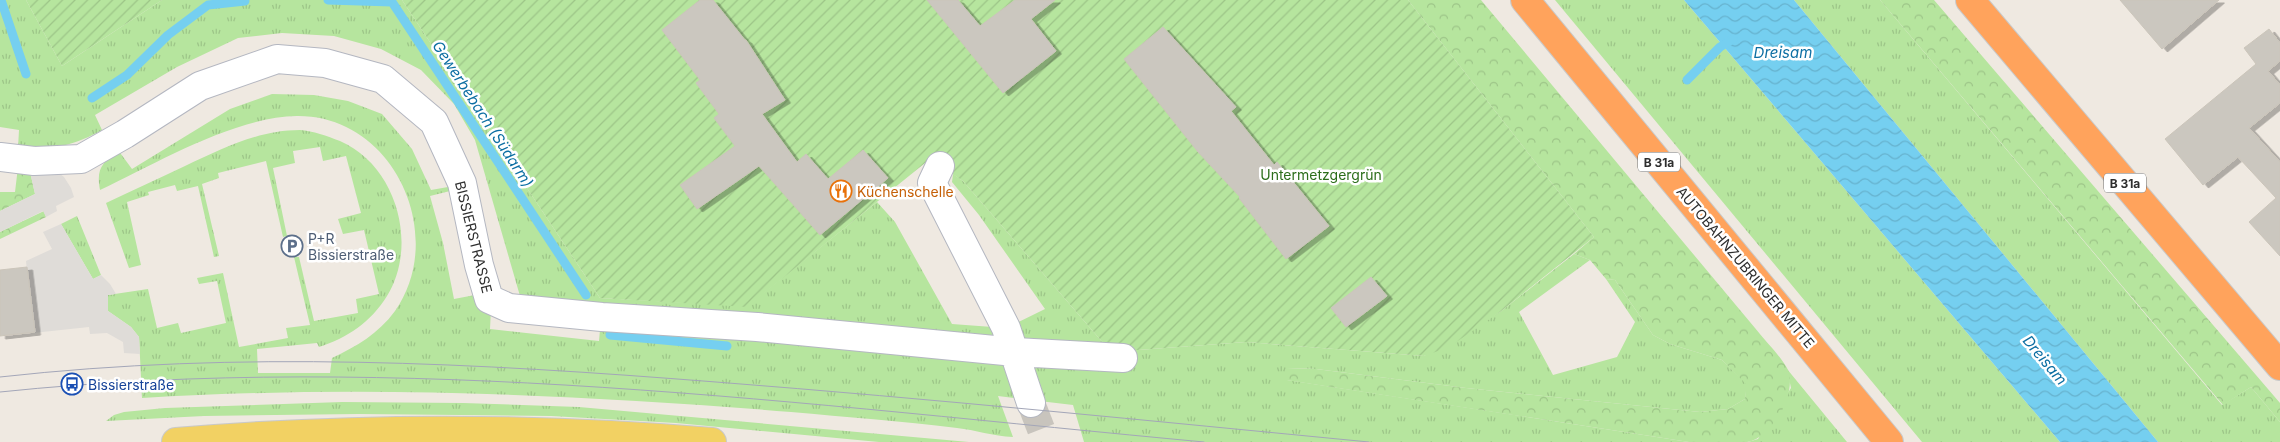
<svg xmlns="http://www.w3.org/2000/svg" width="2280" height="442" viewBox="0 0 2280 442" font-family="Inter,sans-serif">
<style>
.grass{fill:url(#grass-tufts)}
.forest{fill:url(#forest-crowns)}
.garden{fill:url(#garden-furrows)}
.plaza{fill:#dfdcd8}
.water{fill:url(#water-waves)}
.lines{fill:none;stroke-linecap:round;stroke-linejoin:round}
.stream{stroke:#75cff0;stroke-width:9}
.building{fill:#cbc7bf;stroke:#cbc5ba;filter:url(#shadow)}
.minor-tunnel{stroke:#c8c4bd;stroke-width:28;stroke-dasharray:28 14;stroke-linecap:butt}
.minor-casing{stroke:#b4b7c1;stroke-width:30}
.major-casing{stroke:#c9c9c9;stroke-width:30}
.highway-casing{stroke:#c9c9c9;stroke-width:30}
.minor{stroke:#fff;stroke-width:28}
.major{stroke:#f2d163;stroke-width:28}
.highway{stroke:#ffa35c;stroke-width:28}
.tram{stroke:#a3a6b8;stroke-width:1}
.labels{text-anchor:middle;dominant-baseline:central;stroke-width:5;stroke-linejoin:round;paint-order:stroke}
.shield{fill:#fff;stroke:#6d6d6d;stroke-width:1}
.shield-label{font-size:12px;font-weight:bold;fill:#2e2e2e}
.park-label{font-size:14px;fill:#2c6e1b;stroke:#fff}
.food-label{font-size:14px;fill:#c56008;stroke:#fff;text-anchor:start}
.street-label{font-size:14px;fill:#2e2e2e;stroke:#fff}
.service-label{font-size:14px;fill:#4e5e75;stroke:#fff;text-anchor:start}
.transit-label{font-size:14px;fill:#164399;stroke:#fff;text-anchor:start}
.water-label{font-size:15px;font-style:italic;fill:#0d6fa3;stroke:#fff}
</style>
<defs>
<pattern id="grass-tufts" width="24" height="20" patternUnits="userSpaceOnUse" patternTransform="scale(1.25)"><rect width="24" height="20" fill="#b6e59e"/><path d="M3 7l-1-3M5 7V3M7 7l1-3M15 17l-1-3M17 17v-4M19 17l1-3" fill="none" stroke="#9dc588"/></pattern>
<pattern id="forest-crowns" width="20" height="18" patternUnits="userSpaceOnUse" patternTransform="scale(1.25)"><rect width="20" height="18" fill="#b6e59e"/><path d="M2 6a3 3 0 1 1 6 0M12 15a3 3 0 1 1 6 0" fill="none" stroke="#9dc588"/></pattern>
<pattern id="garden-furrows" width="10" height="10" patternUnits="userSpaceOnUse" patternTransform="scale(1.25)"><rect width="10" height="10" fill="#b6e59e"/><path d="M-1 1l2-2M0 10L10 0M9 11l2-2" fill="none" stroke="#9dc588"/></pattern>
<pattern id="water-waves" width="16" height="10" patternUnits="userSpaceOnUse" patternTransform="scale(1.25)"><rect width="16" height="10" fill="#75cff0"/><path d="M0 5q4-4 8 0t8 0" fill="none" stroke="#66b2ce"/></pattern>
<filter id="shadow"><feDropShadow dx="5.5" dy="3" stdDeviation="0" flood-color="#0004"/></filter>
</defs>
<rect width="100%" height="100%" fill="#efe9e1"/>
<path class="grass" d="M 0,0 L 26,0 L 62,66 L 162,0 L 402,0 L 600,298 L 747,306 L 877,202 L 895,222 L 952,324 L 1006,328 L 1045,309 L 979,215 L 952,182 L 953,174 L 963,181 L 1111,352 L 1246,342 L 1424,356 L 1500,312 L 1574,254 L 1590,260 L 1519,312 L 1553,375 L 1617,357 L 1635,322 L 1606,279 L 1615,280 L 1653,335 L 1670,344 L 1722,360 L 1747,384 L 1745,399 L 1728,409 L 1700,412 L 1466,388 L 1316,369 L 1287,368 L 1287,380 L 1689,442 L 1084,442 L 1073,405 L 998,396 L 1013,437 C 993,436 975,430 957,428 C 901,421 846,417 791,412 C 575,394 359,385 142,398 L 139,337 L 131,327 L 108,311 L 108,295 L 148,289 L 157,328 L 178,323 L 181,333 L 226,323 L 217,281 L 199,284 L 197,278 L 223,273 L 239,347 L 288,338 L 286,328 L 310,325 L 294,257 L 299,257 L 314,321 L 358,313 L 356,299 L 379,294 L 364,230 L 343,234 L 338,219 L 361,213 L 346,156 L 323,161 L 320,147 L 293,151 L 295,163 L 273,168 L 287,236 L 283,237 L 266,161 L 218,173 L 219,178 L 202,184 L 219,256 L 214,257 L 198,186 L 177,191 L 175,185 L 148,192 L 149,195 L 127,202 L 141,265 L 129,268 L 106,203 C 132,191 159,178 185,166 C 222,149 258,130 300,130 C 313,131 327,136 340,141 C 396,165 419,244 387,296 C 371,322 347,338 319,347 L 317,343 L 257,349 L 258,373 L 330,373 L 332,358 C 357,346 378,334 395,311 C 448,235 394,115 297,116 C 234,117 157,163 100,190 C 96,169 102,163 118,150 L 132,169 L 230,109 L 272,94 L 314,95 L 348,101 L 382,114 L 412,149 L 431,190 L 448,187 L 450,191 L 430,196 L 443,243 L 454,299 L 475,295 L 491,309 L 490,329 L 599,341 L 602,307 L 520,296 L 475,140 L 454,104 L 421,70 L 381,49 L 334,36 L 282,33 L 238,38 L 177,67 L 95,115 L 102,130 C 71,147 54,149 18,148 L 19,130 L 0,127 Z
M 1555,0 L 1684,0 L 2060,442 L 1922,442 Z
M 1794,0 L 1880,0 L 2222,405 L 2251,387 L 2280,422 L 2280,442 L 2158,442 Z
M 77,216 L 101,275 L 93,279 L 61,224 Z
M 1787,369 L 1847,442 L 1748,442 L 1758,439 L 1791,388 Z
M 342,402 L 463,403 L 579,407 L 969,442 L 879,442 L 676,423 L 551,416 L 359,414 L 204,416 L 106,421 L 114,415 L 124,412 L 165,408 Z"/>
<path class="forest" d="M 1408,0 L 1481,0 L 1755,328 C 1765,341 1779,354 1787,368 C 1799,391 1772,439 1747,442 C 1729,442 1708,442 1689,442 L 1286,380 L 1287,368 L 1316,369 L 1466,388 L 1700,412 L 1728,409 L 1745,399 L 1746,384 L 1722,360 L 1670,344 L 1653,335 L 1615,280 L 1606,279 L 1590,260 L 1574,254 L 1594,237 Z
M 1880,0 L 1934,0 L 2280,403 L 2280,422 L 2251,387 L 2223,405 Z
M 18,167 L 29,167 L 35,194 L 0,211 L 0,192 L 15,192 Z
M 44,211 L 46,217 L 0,239 L 0,232 Z"/>
<path class="garden" d="M 26,0 L 162,0 L 62,66 Z
M 402,0 L 1408,0 L 1594,237 L 1500,312 L 1449,347 L 1424,356 L 1246,342 L 1111,352 L 963,181 L 930,159 L 747,307 L 600,298 Z"/>
<path class="plaza" d="M 29,167 L 55,170 L 64,177 L 71,188 L 74,197 L 56,206 L 57,211 L 46,217 L 43,211 L 0,232 L 0,211 L 35,194 Z
M 61,224 L 93,279 L 101,275 L 110,284 L 116,294 L 108,295 L 108,311 L 131,327 L 139,337 L 140,354 L 124,353 L 123,342 L 107,333 L 90,334 L 89,327 L 33,333 L 26,261 L 52,249 L 43,232 Z"/>
<path class="water" d="M 1684,0 L 1794,0 L 2158,442 L 2060,442 Z"/>
<g class="lines">
<path class="stream" d="M 1,0 L 26,74
M 328,0 L 392,2 L 586,295
M 1687,80 L 1720,47 L 1733,39
M 92,98 L 127,75 L 168,35 L 208,5 L 245,1
M 610,335 L 727,346"/>
</g>
<path class="building" d="M 700,0 L 713,0 L 745,40 L 746,40 L 785,100 L 762,114 L 797,162 L 806,154 L 828,179 L 863,150 L 888,178 L 820,235 L 759,166 L 697,209 L 680,185 L 735,146 L 714,118 L 719,114 L 696,83 L 700,80 L 662,30 Z
M 927,0 L 958,0 L 980,26 L 1015,0 L 1055,0 L 1031,19 L 1056,51 L 1003,93 Z
M 2120,0 L 2219,0 L 2162,49 Z
M 1163,27 L 1236,107 L 1231,111 L 1274,165 L 1277,162 L 1329,226 L 1286,259 L 1239,198 L 1240,197 L 1198,152 L 1124,59 Z
M 2269,29 L 2280,43 L 2280,61 L 2268,71 L 2280,85 L 2280,103 L 2249,128 L 2280,162 L 2280,256 L 2249,222 L 2276,198 L 2238,157 L 2203,185 L 2165,139 L 2256,64 L 2244,48 Z
M 27,267 L 35,332 L 0,336 L 0,270 Z
M 1371,277 L 1387,296 L 1346,327 L 1331,308 Z"/>
<g class="lines">
<path class="minor-tunnel" d="M 1031,403 L 1046,442"/>
<g class="minor-casing">
<path id="minor" d="M 0,157 L 34,161 L 81,159 L 125,134 L 200,86 L 277,59 L 325,63 L 383,79 L 434,122 L 462,183 L 479,265 L 489,299 L 509,308 L 602,317 L 757,327 L 1015,352 L 1123,358
M 940,166 L 932,183 L 1006,328 L 1031,403"/>
</g>
<g class="major-casing">
<path id="major" d="M 176,442 C 353,427 535,427 712,442"/>
</g>
<g class="highway-casing">
<path id="highway" d="M 1525,0 L 1889,442
M 1970,0 L 2280,366"/>
</g>
<use href="#minor" class="minor"/>
<use href="#major" class="major"/>
<use href="#highway" class="highway"/>
<path class="tram" d="M 0,377 C 241,350 475,363 716,382 C 934,399 1152,421 1369,442
M 0,392 C 401,350 805,405 1204,442"/>
</g>
<defs>
<g id="restaurant-ring" transform="scale(1.125)"><circle r="9.5" fill="#fff" stroke="#e8710a" stroke-width="1.5"/><path d="M-5-6h1v4h1v-4h1v4h1v-4h1v5L-1.5 .5V6h-2V.5L-5-1ZM5-6V6H3V1.5H1.5Q1.5-4 5-6Z" fill="#e8710a"/></g>
<g id="parking-ring" transform="scale(1.125)"><circle r="9.5" fill="#fff" stroke="#5c6f8a" stroke-width="1.5"/><path d="M-3.5-5.5H1a3.5 3.5 0 0 1 0 7H-1V5.5H-3.5ZM-1-3.4V-.6H.8a1.4 1.4 0 0 0 0-2.8Z" fill="#5c6f8a"/></g>
<g id="bus-ring" transform="scale(1.125)"><circle r="9.5" fill="#fff" stroke="#1a4fb4" stroke-width="1.5"/><path d="M-5-6H5V4H4V6H2V4H-2V6H-4V4H-5ZM-3.5-4V0h7V-4ZM-3.5 1.2v1.5H-2V1.2ZM2 1.2v1.5H3.5V1.2Z" fill="#1a4fb4"/></g>
</defs>
<g fill-rule="evenodd">
<use href="#restaurant-ring" x="841" y="191"/>
<use href="#parking-ring" x="292" y="246"/>
<use href="#bus-ring" x="72" y="384"/>
</g>
<g class="labels">
<g class="shield">
<rect x="1638" y="152.5" width="42" height="19" rx="4"/>
<rect x="2104" y="173.5" width="42" height="19" rx="4"/>
</g>
<g class="shield-label">
<text x="1659" y="162">B 31a</text>
<text x="2125" y="183">B 31a</text>
</g>
<g class="park-label">
<text x="1321" y="174">Untermetzgergrün</text>
</g>
<g class="food-label">
<text x="857" y="191">Küchenschelle</text>
</g>
<g class="street-label">
<text transform="translate(474 237) rotate(76)">BISSIERSTRASSE</text>
<text transform="translate(1746 267) rotate(50)">AUTOBAHNZUBRINGER MITTE</text>
</g>
<g class="service-label">
<text x="308" y="238">P+R<tspan x="308" dy="16">Bissierstraße</tspan></text>
</g>
<g class="transit-label">
<text x="88" y="384">Bissierstraße</text>
</g>
<g class="water-label">
<text x="1783" y="52">Dreisam</text>
<text transform="translate(483 114) rotate(57)">Gewerbebach (Südarm)</text>
<text transform="translate(2045 360) rotate(50)">Dreisam</text>
</g>
</g>
</svg>
